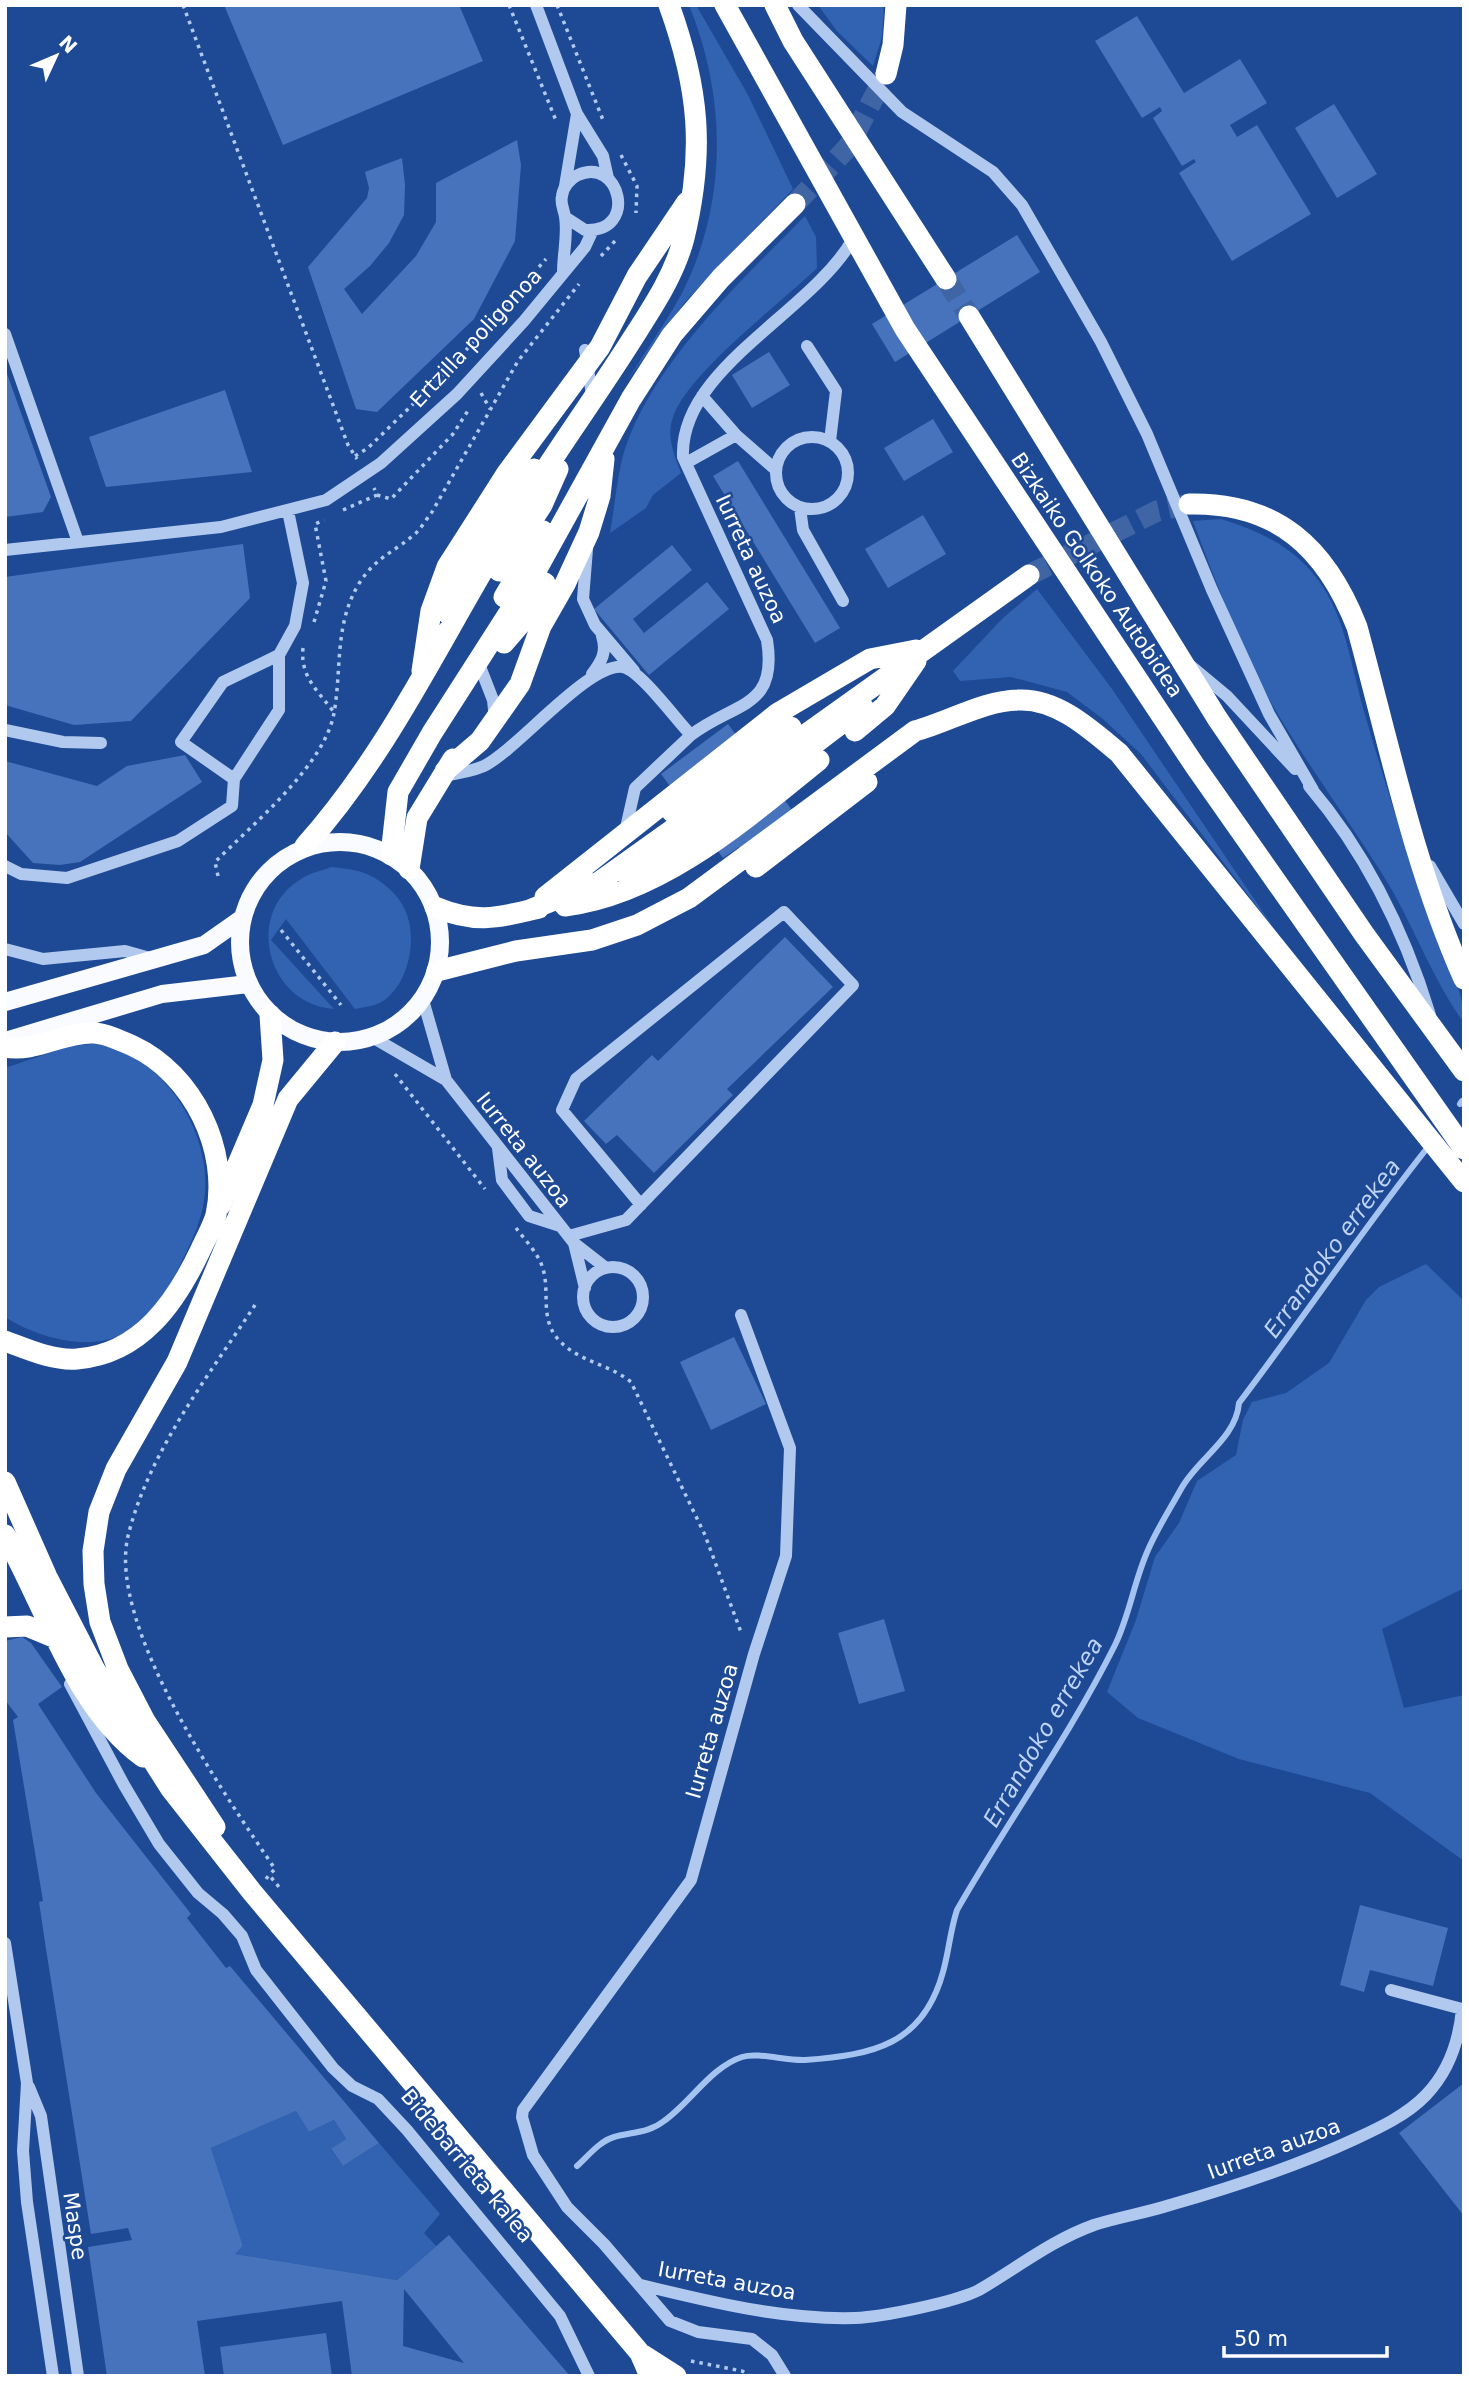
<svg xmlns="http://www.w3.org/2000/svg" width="1469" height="2381" viewBox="0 0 1469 2381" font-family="'DejaVu Sans',sans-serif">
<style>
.green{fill:#3263b3}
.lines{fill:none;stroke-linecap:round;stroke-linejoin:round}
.stream{stroke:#a5c3f0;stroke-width:6}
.building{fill:#4673bb;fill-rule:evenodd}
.highway-tunnel{stroke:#4065a5;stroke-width:21;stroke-dasharray:21 10;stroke-linecap:butt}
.path{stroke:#b1c9ef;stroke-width:3.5;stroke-dasharray:3.5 5;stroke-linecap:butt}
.minor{stroke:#b1c9ef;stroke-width:12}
.major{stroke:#f9fbff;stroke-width:18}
.highway{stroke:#fff;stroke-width:21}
.labels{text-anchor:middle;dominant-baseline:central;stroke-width:5;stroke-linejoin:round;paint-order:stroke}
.street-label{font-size:21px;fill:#fff;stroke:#1e4a95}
.water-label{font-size:23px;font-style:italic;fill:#bed3f5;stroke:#1e4a95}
</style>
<rect width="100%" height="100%" fill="#1e4a95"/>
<path class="green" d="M 689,5 L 696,5 L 748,95 L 793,189 L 685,302 L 627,381 C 645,352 665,324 681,295 C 728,204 727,98 689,5 Z
M 818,5 L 884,5 L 882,37 L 873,66 L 837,31 Z
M 805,216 L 816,237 L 817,268 C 781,303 688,373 673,417 C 666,437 674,454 681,473 L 653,495 L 646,508 L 610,533 C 614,511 616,487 621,464 C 643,372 740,282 805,216 Z
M 1221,519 C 1259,531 1293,546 1318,580 C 1346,617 1352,671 1365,715 C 1386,787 1408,858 1434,928 C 1446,962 1464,987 1464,1023 C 1431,977 1413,923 1383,875 C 1347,818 1307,764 1273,706 C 1241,648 1216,583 1193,521 Z
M 1037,589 L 1112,689 L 1277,933 L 1141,754 L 1103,719 L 1067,692 L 1011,677 L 960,681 L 953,671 L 1003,618 Z
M 331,867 C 348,869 364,870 378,880 C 387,886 400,898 404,908 C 418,935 410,980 386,999 C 377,1006 365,1007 355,1009 L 286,919 L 271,940 L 334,1009 C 268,1005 243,914 301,879 C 309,873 322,871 331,867 Z
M 100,1043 C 111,1047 124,1051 134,1057 C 178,1083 209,1141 205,1192 C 203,1219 191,1243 179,1267 C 167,1291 151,1318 127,1332 C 91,1353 38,1338 5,1317 L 5,1068 L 70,1046 Z
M 1426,1264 L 1464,1301 L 1464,1588 L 1382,1629 L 1404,1708 L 1464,1695 L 1464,1861 L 1370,1793 L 1239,1759 L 1138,1718 L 1107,1692 L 1136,1620 L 1155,1557 L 1179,1523 L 1197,1481 L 1236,1455 L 1243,1420 L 1252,1402 L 1286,1393 L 1329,1363 L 1366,1300 L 1379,1287 Z
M 296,2111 L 309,2132 L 334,2120 L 346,2139 L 331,2150 L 343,2166 L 379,2143 L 440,2214 L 424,2233 L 436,2246 L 397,2280 L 235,2254 L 243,2246 L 211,2148 Z"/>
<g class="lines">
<path class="stream" d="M 1460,1104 L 1462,1101
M 577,2166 C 588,2156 600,2141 614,2137 C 632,2132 649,2133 664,2121 C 690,2103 711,2067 742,2057 C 758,2052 786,2061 805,2060 C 873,2055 923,2045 943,1972 C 949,1951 950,1931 957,1910 C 1008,1821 1069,1737 1115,1645 C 1130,1614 1134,1581 1148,1550 C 1157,1529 1170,1509 1181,1489 C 1197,1459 1236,1439 1239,1403 C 1303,1319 1362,1230 1428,1147"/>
</g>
<path class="building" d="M 224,5 L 459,5 L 483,61 L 283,145 Z
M 1137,16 L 1184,93 L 1240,59 L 1267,103 L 1230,125 L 1237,137 L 1257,125 L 1311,214 L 1232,261 L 1179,173 L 1196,162 L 1194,159 L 1182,166 L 1153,118 L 1162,111 L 1160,107 L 1142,118 L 1095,41 Z
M 1334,104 L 1377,174 L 1337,198 L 1295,128 Z
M 517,140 L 521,165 L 515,241 L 474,319 L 377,412 L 356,409 L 308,267 L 367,198 L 369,188 L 365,172 L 402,158 L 405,185 L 404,215 L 389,243 L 370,266 L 344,289 L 362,314 L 416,256 L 436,222 L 436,183 Z
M 1017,235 L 1040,272 L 895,362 L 872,324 Z
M 769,352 L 790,385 L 752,408 L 732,375 Z
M 5,368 L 51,497 L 43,512 L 5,517 Z
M 225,390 L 252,472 L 106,487 L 89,437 Z
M 933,419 L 953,452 L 904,481 L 884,448 Z
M 738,461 L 840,628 L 815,643 L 713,476 Z
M 923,515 L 946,554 L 888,588 L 865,549 Z
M 243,544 L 250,598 L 131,721 L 74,725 L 5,705 L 5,577 Z
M 672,545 L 692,570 L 633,619 L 644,633 L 707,582 L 729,609 L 649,675 L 594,609 Z
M 728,724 L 812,837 L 761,875 L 739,847 L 723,858 L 661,774 Z
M 185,755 L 202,782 L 80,862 L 60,865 L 33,863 L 5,832 L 5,761 L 97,786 L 127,766 Z
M 785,937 L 833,987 L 727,1089 L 733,1095 L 654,1173 L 617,1135 L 606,1144 L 584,1121 L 652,1055 L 658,1061 Z
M 734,1337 L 766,1404 L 711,1430 L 680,1362 Z
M 884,1619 L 905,1691 L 859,1704 L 838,1633 Z
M 22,1637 L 31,1643 L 62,1687 L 38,1704 L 96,1793 L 191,1914 L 187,1918 L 226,1968 L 230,1966 L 379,2143 L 343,2166 L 331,2149 L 346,2139 L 334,2120 L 309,2132 L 296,2111 L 211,2148 L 243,2246 L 235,2254 L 397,2280 L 449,2235 L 570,2376 L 352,2376 L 342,2301 L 197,2321 L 205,2376 L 107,2376 L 88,2247 L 132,2240 L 128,2228 L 91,2234 L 46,1949 L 39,1902 L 43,1901 L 13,1720 L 18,1717 L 5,1700 L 5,1641 ZM 404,2289 L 464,2363 L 403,2346 Z
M 1360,1905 L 1448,1928 L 1433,1986 L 1370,1970 L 1364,1992 L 1340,1985 Z
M 1464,2083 L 1464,2216 L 1399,2133 Z
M 326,2333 L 332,2376 L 224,2376 L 220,2347 Z"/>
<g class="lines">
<path class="highway-tunnel" d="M 795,204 L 848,147 L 886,74
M 946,279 L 969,316
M 1029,575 L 1157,511 L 1189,504"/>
<path class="path" d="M 183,5 L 348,445 L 357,459
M 509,5 L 557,123
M 557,5 L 603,120
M 621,155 L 637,186 L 636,213
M 601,256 L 615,241
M 457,369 L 453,365 L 546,259
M 481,393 L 490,409
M 355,456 L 368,448 L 453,365
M 377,495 L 391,499 L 453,434 L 469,409
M 343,510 L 377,495 L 374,488
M 314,622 L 326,581 L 315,524 L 324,520
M 303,648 C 300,676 317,690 333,711
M 218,876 L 215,862 C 252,825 325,765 334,713 C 342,668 334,623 360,582 C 377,556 395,552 416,533 C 422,527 427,518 432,512 L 518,361 L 579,284
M 281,930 L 341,1005
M 395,1074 L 485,1189
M 516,1228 C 525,1240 539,1254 543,1269 C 550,1292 540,1317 557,1338 C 577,1362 608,1363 631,1382 L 705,1535 L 742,1635
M 255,1305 C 208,1377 149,1451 128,1536 C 107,1626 225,1795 275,1869 L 269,1875
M 266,1879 L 269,1875 L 279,1887
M 691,2361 L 742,2371 L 750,2376"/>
<path class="minor" d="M 536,5 L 577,114 L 603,156 L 608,178
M 798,5 L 902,112 L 993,172 L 1022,205 L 1101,342 L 1147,434 L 1212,590 L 1269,714 L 1313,790
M 565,186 L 577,114
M 563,272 C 563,254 568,234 565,217 C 564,209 560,204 562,196 C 563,187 570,179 578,175 C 620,156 639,233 585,230 L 565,217
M 5,334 L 78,542
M 807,346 L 836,391 L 830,441
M 585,350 L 593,401
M 702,396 L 736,435
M776 473a36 36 0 1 1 72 0a36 36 0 1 1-72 0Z
M 686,463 L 736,435 L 776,470
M 800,508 L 803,530 L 843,601
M 587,549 L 583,599 L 595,625 L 634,671
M 5,550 L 221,527 L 326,500 L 381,463 L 457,394 L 524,321 L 585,247 L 593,230
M 279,655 L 223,682 L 181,742 L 234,779 L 279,710 L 279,655 L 295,626 L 303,583 L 288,511
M 479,664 L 493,700 L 495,720
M 1191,666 L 1227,696 L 1295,769
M 592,674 C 602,661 607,652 602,636
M 5,730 L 63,742 L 101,743
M 442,776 C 456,774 470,772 484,766 C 519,748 589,662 623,667 C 640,670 677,721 691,735 C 736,701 778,709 767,640 L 683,457 C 679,369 812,312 853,239
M 1309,786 C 1366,853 1404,930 1430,1015
M 625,832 L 635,788 L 691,735
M 5,866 L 21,874 L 67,878 L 178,841 L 232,806 L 234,779
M 1430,866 L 1464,924
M 5,949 L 43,959 L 125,951 L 150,958
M 423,1000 L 446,1080 L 574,1243 L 606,1268
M 372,1037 L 446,1080
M 498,1148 L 502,1180 L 529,1216 L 560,1226
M 569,1236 L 626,1220 L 853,985 L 784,912 L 576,1079 L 562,1110 L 641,1205
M 574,1243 L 585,1288
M583 1297a30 30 0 1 1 60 0a30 30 0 1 1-60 0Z
M 741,1315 L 790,1448 L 786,1556 L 754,1654 L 691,1880 L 523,2110 L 522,2117 L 533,2155 L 567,2207 L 604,2244 L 670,2321 L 698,2332 L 752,2339 L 772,2355 L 785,2376
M 70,1684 L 124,1785 L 159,1844 L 198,1893 L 223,1914 L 242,1936 L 256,1970 L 333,2068 L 352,2086 L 378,2099 L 407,2130 L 560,2316 L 589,2376
M 5,1943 L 27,2083 L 23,2151 L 27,2202 L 53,2376
M 29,2087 L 41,2116 L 78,2376
M 641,2285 C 710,2302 784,2320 855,2318 C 882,2317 956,2302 979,2290 C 1017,2268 1052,2240 1094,2225 C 1119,2217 1145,2213 1170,2205 C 1233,2187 1295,2167 1355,2139 C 1379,2128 1407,2115 1426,2095 C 1449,2071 1459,2041 1462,2009 L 1391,1990"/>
<path class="major" d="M240 942a100 100 0 1 1 200 0a100 100 0 1 1-200 0Z
M 5,1002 L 204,945 L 241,919
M 5,1041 L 162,994 L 248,984"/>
<path class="highway" d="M 725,5 L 905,329 L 1195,766 L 1464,1149
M 775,5 L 793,41 L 946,279
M 886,74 L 893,45 L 896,5
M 969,316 L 1217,718 L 1364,934 L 1464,1071
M 1189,504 C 1277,502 1326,548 1357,627 C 1389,744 1414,867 1464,979
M 499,571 L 542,505 L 558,469
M 504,597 L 543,531
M 449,615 C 465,562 496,510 534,469
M 504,643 L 523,621 L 545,583
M 422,671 L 431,611 L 447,567 L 507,473 L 600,347 L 637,276 L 687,202
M 855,731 L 885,706 L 916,661
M 445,771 L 480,741 L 520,684 L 541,626 L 565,584 L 589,532 L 600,496 L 604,459
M 672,812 L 791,727
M 305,846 C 399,741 452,612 529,495 C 562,443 598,393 631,341 C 652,308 674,276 684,238 C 705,151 699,88 669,5
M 391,855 L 398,792 L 432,733 L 537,569 L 631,399 L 672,335 L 721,278 L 795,204
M 756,867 L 867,782
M 409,869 L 417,818 L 453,759
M 628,876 L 672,852 L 863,707
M 545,897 L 778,713 L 870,659 L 916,650
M 565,906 C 661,894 746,819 819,760
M 435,907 C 476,924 497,918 539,908
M 527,911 L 599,882 L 1029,575
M 437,971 L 516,951 L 592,940 L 637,925 L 689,898 L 915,731 C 949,722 984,700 1020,700 C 1058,699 1091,730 1119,753 L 1464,1182
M 5,1047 C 35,1053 63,1032 93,1033 C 105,1033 122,1041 133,1046 C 193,1074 230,1150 216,1215 C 213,1226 206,1238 201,1249 C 176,1302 141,1354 77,1359 C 53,1361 27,1349 5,1341
M 220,1206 L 263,1105 L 273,1060 L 270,1015
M 5,1482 L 47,1577 L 95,1670 L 171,1789 L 252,1892 L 640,2353 L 650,2376
M 5,1535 C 46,1607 75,1708 143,1757
M 5,1627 L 27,1626 L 56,1638
M 215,1827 L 145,1721 L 118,1669 L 100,1622 L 94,1584 L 93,1551 L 99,1512 L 116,1469 L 177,1362 L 288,1099 L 335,1042
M 640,2353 L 676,2376"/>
</g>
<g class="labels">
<g class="street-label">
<text transform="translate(476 338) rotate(-47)">Ertzilla poligonoa</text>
<text transform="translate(751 559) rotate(65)">Iurreta auzoa</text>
<text transform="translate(1097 575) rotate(56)">Bizkaiko Golkoko Autobidea</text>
<text transform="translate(524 1150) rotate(52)">Iurreta auzoa</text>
<text transform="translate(712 1731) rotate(-74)">Iurreta auzoa</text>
<text transform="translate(1274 2149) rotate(-20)">Iurreta auzoa</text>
<text transform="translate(467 2166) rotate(50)">Bidebarrieta kalea</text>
<text transform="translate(75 2226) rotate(82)">Maspe</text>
<text transform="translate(727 2281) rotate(10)">Iurreta auzoa</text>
</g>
<g class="water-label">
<text transform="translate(1332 1248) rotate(-54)">Errandoko errekea</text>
<text transform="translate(1043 1732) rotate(-60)">Errandoko errekea</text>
</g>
</g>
<rect width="1469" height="2381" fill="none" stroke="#ffffff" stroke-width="14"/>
<g transform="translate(56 56) rotate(46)" stroke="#1e4a95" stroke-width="5" paint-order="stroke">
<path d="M0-5L12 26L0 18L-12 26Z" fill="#ffffff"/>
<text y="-10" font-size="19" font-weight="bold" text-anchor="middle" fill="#ffffff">N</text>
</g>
<path d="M1224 2346v10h163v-10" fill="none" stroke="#ffffff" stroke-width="3.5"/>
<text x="1234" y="2346" font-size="21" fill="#ffffff" stroke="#1e4a95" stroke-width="5" paint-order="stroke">50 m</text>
</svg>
